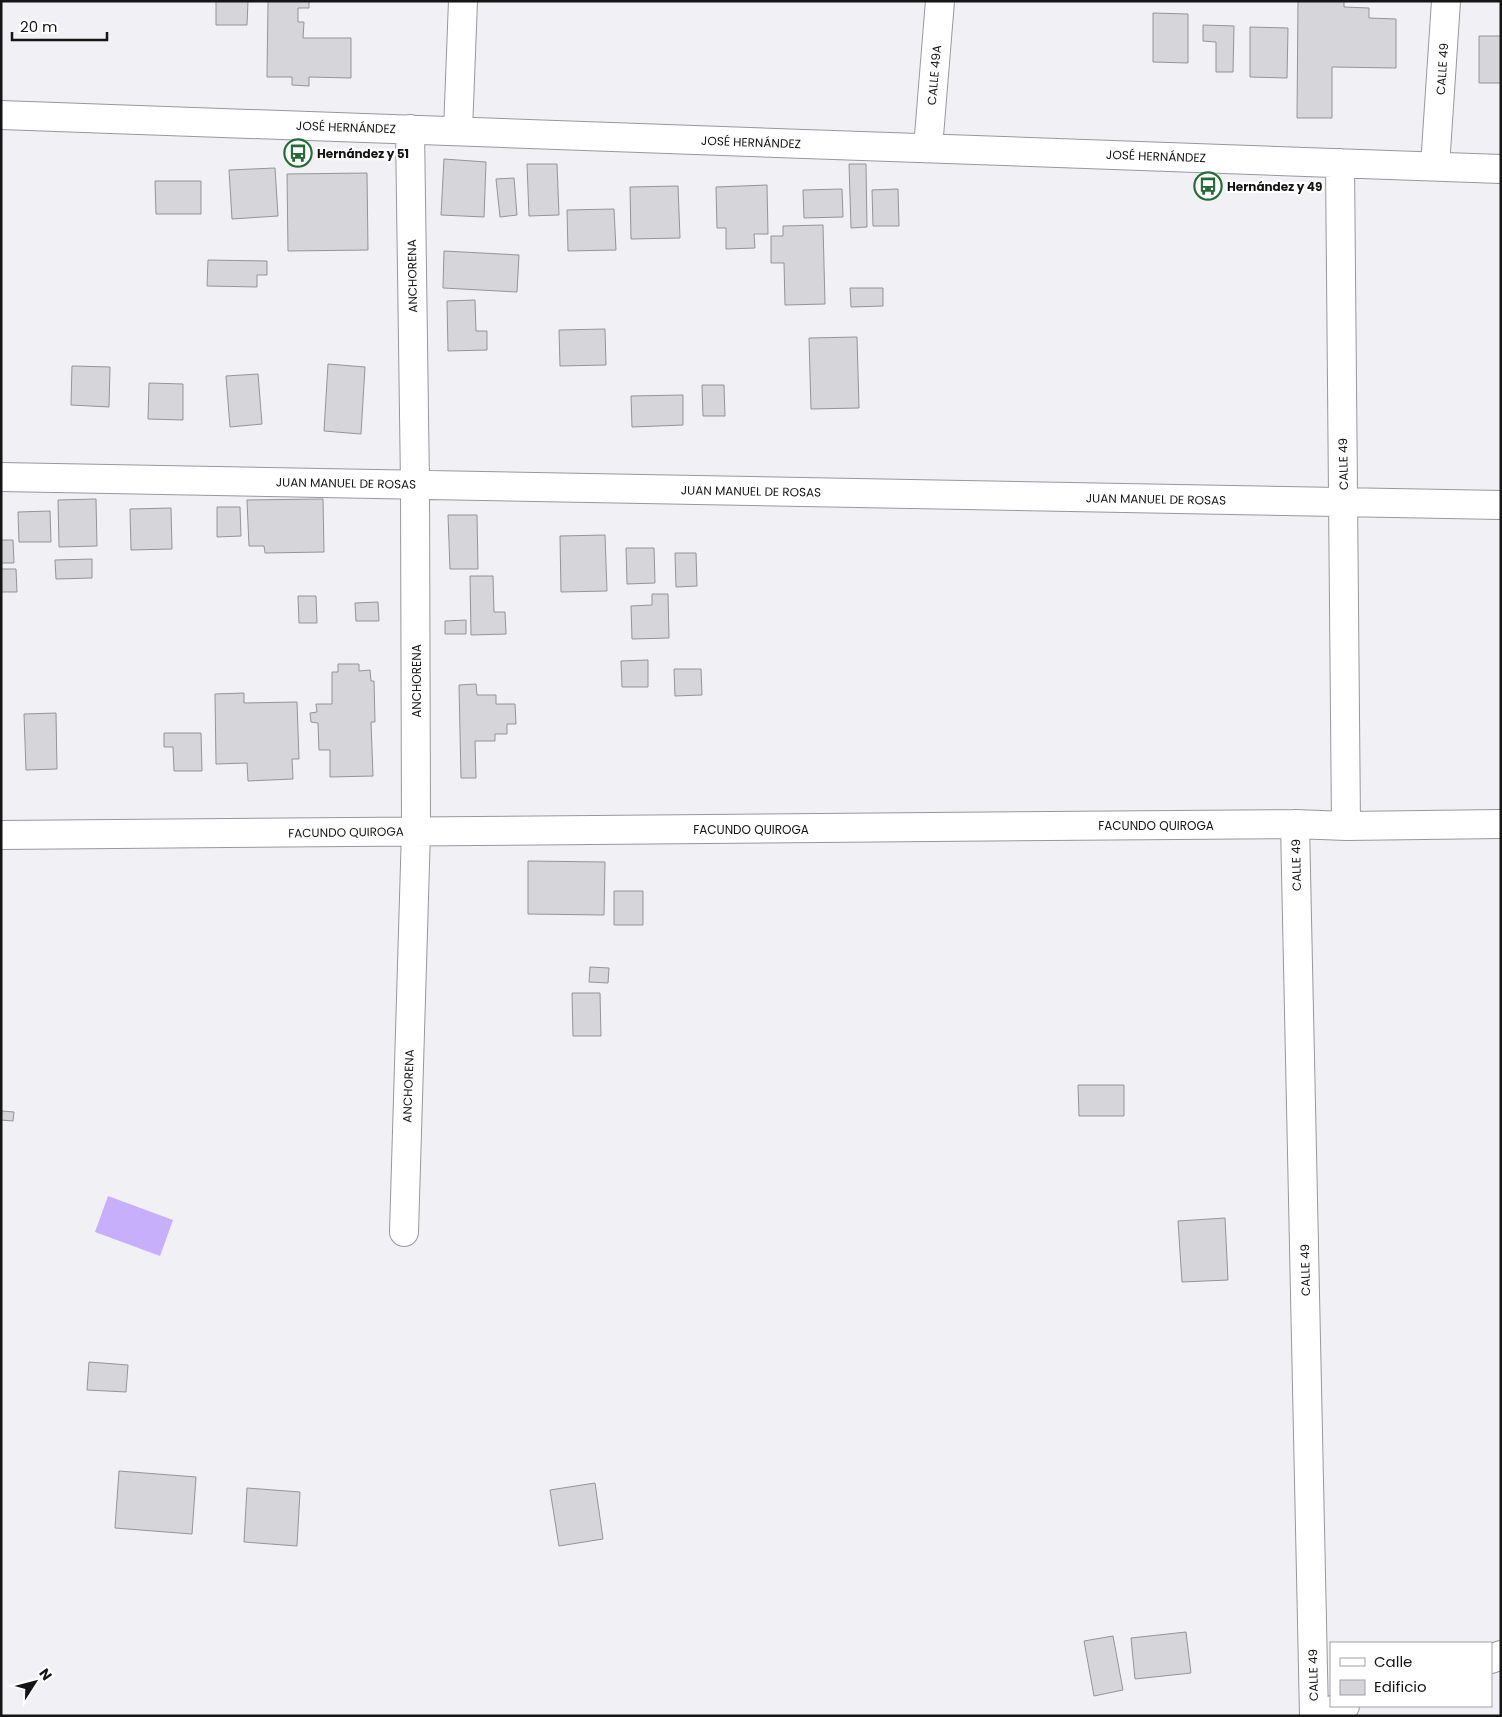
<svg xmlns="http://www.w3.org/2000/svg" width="1502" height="1717" viewBox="0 0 1502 1717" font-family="Poppins,sans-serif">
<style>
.water{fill:#c7affc}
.building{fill:#d6d5d9;stroke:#959498}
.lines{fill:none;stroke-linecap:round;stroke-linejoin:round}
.street-casing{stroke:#99979c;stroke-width:30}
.street{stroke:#fff;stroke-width:28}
.labels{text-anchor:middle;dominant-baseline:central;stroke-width:4.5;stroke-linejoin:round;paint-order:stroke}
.street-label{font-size:12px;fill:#151516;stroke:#fff}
.poi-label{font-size:12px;font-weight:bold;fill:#151516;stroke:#fff;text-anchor:start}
</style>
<rect width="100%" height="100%" fill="#f1f0f4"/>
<path class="water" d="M 108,1196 L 173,1220 L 160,1256 L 95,1232 Z"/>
<path class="building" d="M 216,1 L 248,1 L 247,25 L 216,25 Z
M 268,1 L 309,1 L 309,8 L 298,8 L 298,22 L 304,22 L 303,38 L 351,38 L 351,78 L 309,77 L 309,86 L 292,85 L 292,77 L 267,77 Z
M 1298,1 L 1344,1 L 1344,7 L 1369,8 L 1369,18 L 1396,19 L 1396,68 L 1332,67 L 1332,118 L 1297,118 Z
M 1153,13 L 1188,14 L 1188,63 L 1153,62 Z
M 1203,25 L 1234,26 L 1233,72 L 1216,72 L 1216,42 L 1203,41 Z
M 1250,27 L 1288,28 L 1287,78 L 1250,77 Z
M 1479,36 L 1501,36 L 1501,83 L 1479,83 Z
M 444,159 L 486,162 L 484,217 L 441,215 Z
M 527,164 L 557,164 L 559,215 L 529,216 Z
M 849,164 L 866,164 L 867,227 L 851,228 Z
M 275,168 L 278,216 L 232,219 L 229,170 Z
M 367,173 L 368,250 L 288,251 L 287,174 Z
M 514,178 L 517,215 L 500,217 L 496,179 Z
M 155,181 L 201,181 L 201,214 L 156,214 Z
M 767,185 L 768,234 L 754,234 L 755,248 L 726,249 L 726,228 L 717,228 L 716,187 Z
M 678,186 L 680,238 L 631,239 L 630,187 Z
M 842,189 L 843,217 L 804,218 L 803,190 Z
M 898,189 L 899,226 L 873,226 L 872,190 Z
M 614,209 L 616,250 L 568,251 L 567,210 Z
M 823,225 L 825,304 L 785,305 L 784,263 L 771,263 L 771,236 L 783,236 L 783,226 Z
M 444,251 L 519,255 L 517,292 L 443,288 Z
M 208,260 L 267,261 L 267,275 L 257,275 L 257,287 L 207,286 Z
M 850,288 L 883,288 L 883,306 L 851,307 Z
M 475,300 L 476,331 L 487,331 L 487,350 L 448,351 L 447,301 Z
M 605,329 L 606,365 L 560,366 L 559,330 Z
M 857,337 L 859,408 L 811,409 L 809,338 Z
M 328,364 L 365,367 L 361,434 L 324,431 Z
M 72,366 L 110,367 L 109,407 L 71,405 Z
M 258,374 L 262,424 L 230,427 L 226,376 Z
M 149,383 L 183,384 L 183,420 L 148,419 Z
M 702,385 L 724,385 L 725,416 L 703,416 Z
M 683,395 L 683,425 L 632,427 L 631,396 Z
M 96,499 L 97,546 L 59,547 L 58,500 Z
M 323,499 L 324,552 L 265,553 L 264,546 L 249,546 L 247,500 Z
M 217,507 L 240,507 L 241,536 L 217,537 Z
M 171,508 L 172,549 L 131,550 L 130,509 Z
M 50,511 L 51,542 L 19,542 L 18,512 Z
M 448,515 L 477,515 L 478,569 L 450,569 Z
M 605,535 L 607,591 L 561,592 L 560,536 Z
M 1,540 L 13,540 L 14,563 L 1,563 Z
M 626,548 L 654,548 L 655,583 L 627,584 Z
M 675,553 L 696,553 L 697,586 L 676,587 Z
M 92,559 L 92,578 L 56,579 L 55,560 Z
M 1,569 L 16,569 L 17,592 L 1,592 Z
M 470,576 L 493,576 L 494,612 L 505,612 L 506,634 L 471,635 Z
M 652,594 L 668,594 L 669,638 L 632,639 L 631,606 L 652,605 Z
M 298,596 L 316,596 L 317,623 L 299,623 Z
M 378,602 L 379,621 L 356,621 L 355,603 Z
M 466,620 L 466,634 L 445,634 L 445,621 Z
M 648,660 L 648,687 L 622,687 L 621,661 Z
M 338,664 L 359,664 L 359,671 L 370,670 L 371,681 L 374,681 L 375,722 L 371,722 L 373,776 L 330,777 L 330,750 L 319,750 L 318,723 L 311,722 L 310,713 L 317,712 L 316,704 L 332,704 L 332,672 L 338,672 Z
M 674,669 L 701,669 L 702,695 L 675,696 Z
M 476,684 L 477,695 L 496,695 L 496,704 L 515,704 L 516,724 L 507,724 L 507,734 L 495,734 L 495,741 L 475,741 L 476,778 L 461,778 L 459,685 Z
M 244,693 L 244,703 L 297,702 L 299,759 L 292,759 L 293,779 L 248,781 L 247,763 L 216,764 L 215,694 Z
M 56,713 L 57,769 L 26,770 L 24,714 Z
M 164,733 L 201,733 L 202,771 L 174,771 L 173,747 L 164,747 Z
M 528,861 L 605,862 L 604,915 L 528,914 Z
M 614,891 L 643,891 L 643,925 L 614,925 Z
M 590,967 L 609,968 L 608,983 L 589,982 Z
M 572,993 L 600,993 L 601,1036 L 573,1036 Z
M 1078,1085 L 1124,1085 L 1124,1116 L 1079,1116 Z
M 2,1111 L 14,1112 L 13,1121 L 1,1120 Z
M 1225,1218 L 1228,1280 L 1182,1282 L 1178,1221 Z
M 89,1362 L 128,1365 L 126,1392 L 87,1390 Z
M 119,1471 L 196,1477 L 192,1534 L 115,1528 Z
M 595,1483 L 603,1539 L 559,1546 L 550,1490 Z
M 247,1488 L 300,1492 L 297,1546 L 244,1542 Z
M 1186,1632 L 1191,1673 L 1135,1679 L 1131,1638 Z
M 1113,1636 L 1123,1690 L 1094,1696 L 1084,1641 Z"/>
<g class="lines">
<g class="street-casing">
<path id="street" d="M 1,115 L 1501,169
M 458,131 L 463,1
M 928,148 L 940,1
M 1340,163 L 1346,826
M 1435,166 L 1446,1
M 1,477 L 1501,505
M 1295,824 L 1314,1716
M 1,835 L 1295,824 L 1346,826 L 1501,824
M 404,1232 L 416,831 L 415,484 L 410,129
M 1491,1659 L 1501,1655
M 1314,1716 L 1345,1706"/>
</g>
<use href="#street" class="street"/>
</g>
<defs>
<g id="bus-ring" transform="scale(1.4375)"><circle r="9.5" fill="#fff" stroke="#266b37" stroke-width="1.5"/><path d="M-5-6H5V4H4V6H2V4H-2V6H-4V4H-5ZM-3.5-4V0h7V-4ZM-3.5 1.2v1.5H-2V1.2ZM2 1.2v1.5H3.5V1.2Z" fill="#266b37"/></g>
</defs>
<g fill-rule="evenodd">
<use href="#bus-ring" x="298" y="153"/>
<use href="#bus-ring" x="1208" y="186"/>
</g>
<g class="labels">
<g class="street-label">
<text transform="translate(1442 69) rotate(-86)">CALLE 49</text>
<text transform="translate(934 75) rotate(-85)">CALLE 49A</text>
<text transform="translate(346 127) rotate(2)">JOSÉ HERNÁNDEZ</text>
<text transform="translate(751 142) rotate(2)">JOSÉ HERNÁNDEZ</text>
<text transform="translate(1156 156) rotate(2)">JOSÉ HERNÁNDEZ</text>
<text transform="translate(412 276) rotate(-91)">ANCHORENA</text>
<text transform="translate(1343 464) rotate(-91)">CALLE 49</text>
<text transform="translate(346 483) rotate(1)">JUAN MANUEL DE ROSAS</text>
<text transform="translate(751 491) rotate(1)">JUAN MANUEL DE ROSAS</text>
<text transform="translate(1156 499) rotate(1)">JUAN MANUEL DE ROSAS</text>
<text transform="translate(416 681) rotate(-90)">ANCHORENA</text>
<text x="1156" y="825">FACUNDO QUIROGA</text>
<text x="751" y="829">FACUNDO QUIROGA</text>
<text transform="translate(346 832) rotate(-1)">FACUNDO QUIROGA</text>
<text transform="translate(1296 865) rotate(-91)">CALLE 49</text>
<text transform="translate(408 1086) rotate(-88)">ANCHORENA</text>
<text transform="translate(1305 1270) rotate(-91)">CALLE 49</text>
<text transform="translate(1313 1675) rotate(-91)">CALLE 49</text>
</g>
<g class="poi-label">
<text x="317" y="153">Hernández y 51</text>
<text x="1227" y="186">Hernández y 49</text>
</g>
</g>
<rect width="1502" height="1717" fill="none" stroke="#151516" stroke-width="5"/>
<rect x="1330" y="1642" width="162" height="65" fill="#ffffff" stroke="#a1a1a2"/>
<rect x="1340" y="1658" width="25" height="8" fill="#ffffff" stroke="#a1a1a2"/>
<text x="1374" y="1667" font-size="15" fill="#151516">Calle</text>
<rect x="1340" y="1680" width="25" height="15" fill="#d6d5d9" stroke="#a1a1a2"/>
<text x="1374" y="1692" font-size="15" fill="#151516">Edificio</text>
<g transform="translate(35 1682) rotate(54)" stroke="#ffffff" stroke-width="4" paint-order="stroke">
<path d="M0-4L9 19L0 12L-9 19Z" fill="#151516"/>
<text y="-8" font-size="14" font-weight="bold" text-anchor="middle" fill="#151516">N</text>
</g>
<path d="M12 32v8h95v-8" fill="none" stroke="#151516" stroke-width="2.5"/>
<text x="20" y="32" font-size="15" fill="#151516" stroke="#ffffff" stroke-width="4" paint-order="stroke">20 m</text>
</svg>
